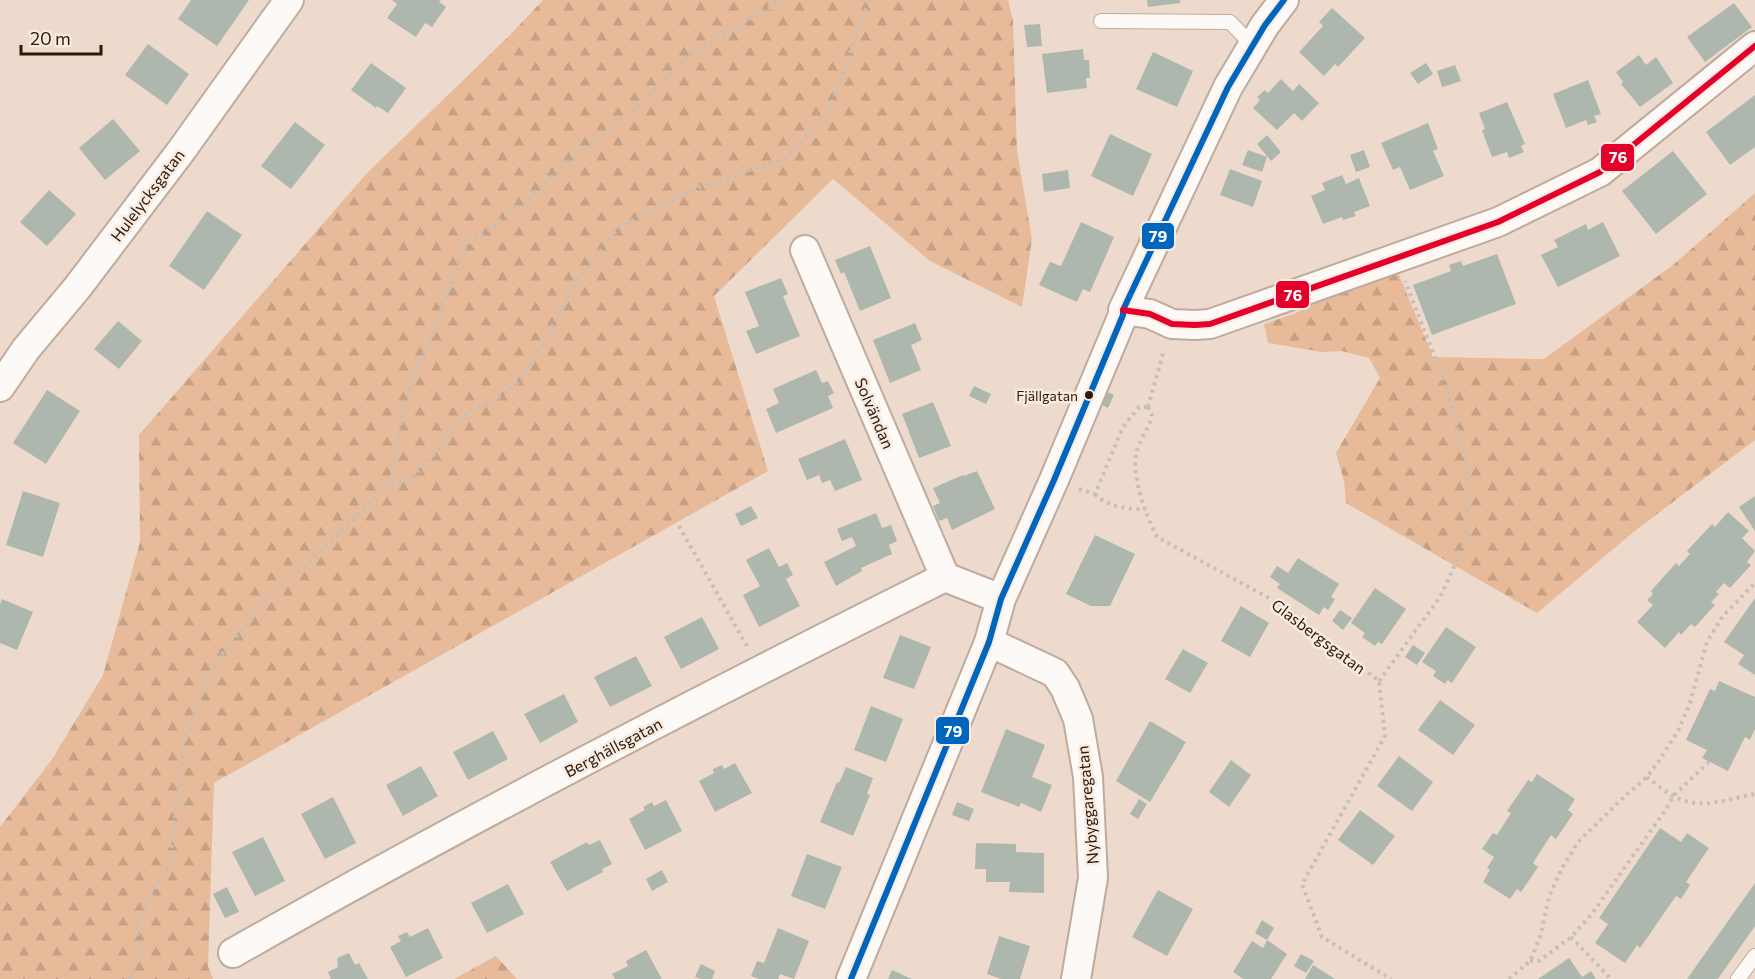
<svg xmlns="http://www.w3.org/2000/svg" width="1755" height="979" viewBox="0 0 1755 979" font-family="Commissioner,sans-serif">
<style>
.forest{fill:url(#forest-firs)}
.building{fill:#adb7ad}
.lines{fill:none;stroke-linecap:round;stroke-linejoin:round}
.service-casing{stroke:#bfab9c;stroke-width:16}
.minor-casing{stroke:#bfab9c;stroke-width:32}
.path{stroke:#c7beb8;stroke-width:4;stroke-dasharray:3 4.5;stroke-linecap:butt}
.service{stroke:#fcf9f7;stroke-width:14}
.minor{stroke:#fcf9f7;stroke-width:28}
.bus-1-casing{stroke:#f7ebe2;stroke-width:10}
.bus-2-casing{stroke:#f7ebe2;stroke-width:10}
.bus-1{stroke:#0065bd;stroke-width:6}
.bus-2{stroke:#e4002b;stroke-width:6}
.bus-dot{fill:#2f1906;stroke:#f7ebe2;stroke-width:2}
.labels{text-anchor:middle;dominant-baseline:central;stroke-width:5;stroke-linejoin:round;paint-order:stroke}
.bus-label{font-size:14px;fill:#2f1906;stroke:#f7ebe2;text-anchor:end}
.street-label{font-size:16px;fill:#2f1906;stroke:#f7ebe2}
.line-badge{stroke:#f7ebe2;stroke-width:2}
.badge-label{font-size:16px;text-anchor:middle;font-weight:bold;fill:#fff}
</style>
<defs>
<pattern id="forest-firs" width="22" height="20" patternUnits="userSpaceOnUse" patternTransform="scale(1.5)"><rect width="22" height="20" fill="#e7bb9a"/><path d="M5 1l3.5 6h-7zM16 11l3.5 6h-7z" fill="#c6a083"/></pattern>
</defs>
<rect width="100%" height="100%" fill="#eedacc"/>
<path class="forest" d="M 543,0 L 1008,0 L 1013,20 L 1017,151 L 1032,239 L 1022,307 L 930,261 L 833,179 L 714,296 L 768,471 L 214,783 L 208,966 L 213,979 L 0,979 L 0,827 L 53,758 L 103,675 L 140,542 L 139,435 L 367,173 L 511,34 Z
M 1755,193 L 1755,440 L 1636,530 L 1537,613 L 1346,503 L 1344,481 L 1336,453 L 1380,378 L 1369,358 L 1342,351 L 1322,352 L 1268,343 L 1264,324 L 1296,313 L 1326,297 L 1397,270 L 1433,357 L 1544,359 L 1673,265 Z
M 496,956 L 517,979 L 454,979 Z"/>
<path class="building" d="M 191,0 L 249,0 L 217,46 L 178,19 Z
M 392,0 L 441,0 L 439,2 L 446,7 L 432,27 L 425,23 L 416,37 L 387,18 L 397,4 Z
M 1147,0 L 1180,0 L 1180,3 L 1148,7 Z
M 1734,3 L 1752,27 L 1705,62 L 1687,37 Z
M 1332,8 L 1365,38 L 1338,67 L 1335,64 L 1324,76 L 1299,52 L 1323,26 L 1319,22 Z
M 1040,24 L 1042,46 L 1027,47 L 1024,25 Z
M 148,44 L 189,74 L 167,105 L 125,75 Z
M 1083,49 L 1084,60 L 1089,60 L 1090,78 L 1086,78 L 1087,88 L 1047,93 L 1042,54 Z
M 1153,52 L 1193,71 L 1177,107 L 1136,89 Z
M 1639,55 L 1646,65 L 1656,57 L 1673,83 L 1640,107 L 1621,84 L 1623,82 L 1616,72 Z
M 371,63 L 406,88 L 388,113 L 377,106 L 376,108 L 351,90 Z
M 1426,63 L 1433,74 L 1418,84 L 1410,73 Z
M 1455,65 L 1461,81 L 1442,87 L 1437,71 Z
M 1281,79 L 1293,91 L 1299,84 L 1319,103 L 1302,121 L 1294,113 L 1277,130 L 1253,108 L 1260,100 L 1257,97 L 1265,90 L 1268,93 Z
M 1588,80 L 1601,114 L 1594,116 L 1597,122 L 1588,125 L 1586,120 L 1566,128 L 1553,94 Z
M 1755,95 L 1755,147 L 1730,165 L 1706,132 Z
M 1507,102 L 1525,144 L 1521,146 L 1524,152 L 1509,158 L 1507,152 L 1492,157 L 1482,130 L 1485,129 L 1479,113 Z
M 113,119 L 140,151 L 105,180 L 79,148 Z
M 295,122 L 325,145 L 291,189 L 261,166 Z
M 1428,123 L 1438,149 L 1433,151 L 1444,176 L 1410,190 L 1400,167 L 1393,170 L 1381,143 Z
M 1110,134 L 1152,154 L 1133,196 L 1091,176 Z
M 1267,135 L 1281,152 L 1271,161 L 1257,144 Z
M 1248,150 L 1267,157 L 1262,172 L 1242,165 Z
M 1364,150 L 1370,167 L 1356,172 L 1350,155 Z
M 1673,151 L 1707,194 L 1656,234 L 1622,191 Z
M 1230,169 L 1262,181 L 1253,207 L 1220,195 Z
M 1068,170 L 1070,188 L 1044,192 L 1042,174 Z
M 1342,175 L 1346,184 L 1359,178 L 1370,206 L 1354,212 L 1356,216 L 1343,220 L 1342,217 L 1323,224 L 1311,196 L 1325,190 L 1322,183 Z
M 49,190 L 76,214 L 47,246 L 20,222 Z
M 207,211 L 242,235 L 204,290 L 169,266 Z
M 1081,222 L 1114,237 L 1090,292 L 1083,289 L 1077,302 L 1039,285 L 1050,262 L 1061,266 Z
M 1603,222 L 1620,256 L 1558,287 L 1541,255 L 1558,247 L 1554,240 L 1586,224 L 1588,230 Z
M 870,246 L 891,298 L 860,311 L 844,272 L 841,274 L 835,260 Z
M 1497,254 L 1516,304 L 1432,335 L 1413,285 L 1451,271 L 1449,265 L 1461,261 L 1463,266 Z
M 781,278 L 788,294 L 783,296 L 800,336 L 756,354 L 746,331 L 759,326 L 745,292 Z
M 118,321 L 142,341 L 119,369 L 94,349 Z
M 915,323 L 922,340 L 911,345 L 921,370 L 890,383 L 873,340 Z
M 816,370 L 822,383 L 828,381 L 834,393 L 828,396 L 833,408 L 776,433 L 766,409 L 779,403 L 773,389 Z
M 974,386 L 991,394 L 986,404 L 969,396 Z
M 47,390 L 80,411 L 46,464 L 13,443 Z
M 1108,392 L 1114,395 L 1108,408 L 1102,405 Z
M 933,402 L 951,446 L 919,458 L 902,414 Z
M 845,439 L 862,480 L 835,491 L 830,480 L 822,483 L 819,475 L 807,480 L 798,459 Z
M 977,471 L 995,509 L 952,530 L 947,518 L 939,521 L 933,506 L 940,503 L 933,488 L 963,475 L 964,476 Z
M 23,491 L 60,503 L 43,557 L 6,545 Z
M 1755,496 L 1755,531 L 1739,507 Z
M 751,506 L 758,518 L 741,526 L 735,514 Z
M 1728,512 L 1749,531 L 1742,538 L 1755,551 L 1747,562 L 1751,565 L 1730,588 L 1724,583 L 1716,592 L 1719,594 L 1711,602 L 1715,605 L 1695,627 L 1691,624 L 1681,635 L 1679,632 L 1665,648 L 1637,622 L 1653,605 L 1647,600 L 1653,594 L 1651,591 L 1676,563 L 1679,566 L 1690,554 L 1687,551 L 1712,524 L 1715,527 Z
M 876,513 L 882,528 L 891,525 L 897,541 L 889,545 L 892,554 L 861,568 L 862,571 L 836,586 L 824,562 L 856,546 L 852,537 L 842,541 L 837,529 Z
M 1095,535 L 1135,554 L 1110,606 L 1091,606 L 1066,594 Z
M 769,548 L 779,567 L 787,563 L 793,575 L 786,579 L 800,606 L 759,627 L 743,595 L 760,586 L 746,560 Z
M 1298,558 L 1339,584 L 1331,597 L 1335,599 L 1328,610 L 1324,607 L 1319,615 L 1277,588 L 1280,584 L 1270,577 L 1277,566 L 1288,573 Z
M 1375,588 L 1406,609 L 1382,644 L 1378,642 L 1375,646 L 1362,637 L 1365,633 L 1351,623 Z
M 1755,598 L 1755,675 L 1738,664 L 1744,655 L 1724,642 Z
M 2,599 L 33,612 L 17,650 L 0,643 L 0,604 Z
M 1241,606 L 1269,623 L 1250,657 L 1221,641 Z
M 1340,610 L 1352,618 L 1343,630 L 1332,621 Z
M 702,617 L 719,649 L 681,669 L 664,637 Z
M 1446,627 L 1476,647 L 1452,683 L 1448,680 L 1445,684 L 1433,676 L 1436,671 L 1422,662 Z
M 900,635 L 931,647 L 914,689 L 883,678 Z
M 1413,645 L 1425,653 L 1417,665 L 1405,657 Z
M 1183,649 L 1208,663 L 1190,693 L 1165,679 Z
M 636,656 L 652,686 L 610,707 L 594,677 Z
M 1719,681 L 1755,697 L 1755,729 L 1750,740 L 1745,737 L 1728,771 L 1702,758 L 1707,750 L 1686,740 L 1710,689 L 1715,691 Z
M 564,694 L 578,722 L 540,743 L 524,714 Z
M 1440,700 L 1475,725 L 1453,755 L 1418,730 Z
M 871,706 L 903,719 L 886,762 L 854,750 Z
M 1150,721 L 1186,742 L 1150,802 L 1116,781 Z
M 1006,729 L 1045,745 L 1032,777 L 1052,785 L 1041,812 L 1021,803 L 1019,807 L 981,792 Z
M 493,731 L 508,759 L 468,780 L 453,752 Z
M 1399,756 L 1433,782 L 1412,811 L 1377,786 Z
M 1231,760 L 1251,775 L 1229,807 L 1209,792 Z
M 735,763 L 752,793 L 715,812 L 699,781 L 714,773 L 713,769 L 722,765 L 724,769 Z
M 421,766 L 438,796 L 403,816 L 386,785 Z
M 846,767 L 873,778 L 867,794 L 870,795 L 853,836 L 820,822 L 837,782 L 839,783 Z
M 1537,774 L 1575,799 L 1568,810 L 1573,814 L 1556,839 L 1551,835 L 1533,863 L 1538,867 L 1521,892 L 1517,889 L 1510,899 L 1483,882 L 1490,870 L 1487,868 L 1494,857 L 1482,849 L 1493,833 L 1497,835 L 1511,813 L 1507,811 L 1528,780 L 1532,782 Z
M 333,797 L 356,843 L 325,859 L 301,814 Z
M 1139,799 L 1147,804 L 1138,819 L 1130,814 Z
M 666,800 L 682,831 L 645,850 L 629,819 L 645,810 L 643,807 L 652,802 L 654,806 Z
M 957,802 L 974,809 L 969,821 L 952,815 Z
M 1360,810 L 1395,836 L 1373,865 L 1338,840 Z
M 1660,828 L 1681,842 L 1687,833 L 1709,848 L 1686,882 L 1690,885 L 1681,899 L 1676,896 L 1640,948 L 1637,945 L 1625,963 L 1595,943 L 1608,924 L 1599,918 Z
M 263,837 L 285,881 L 255,896 L 232,852 Z
M 600,840 L 612,864 L 602,869 L 603,872 L 567,891 L 550,862 L 587,842 L 589,845 Z
M 976,843 L 1016,844 L 1016,852 L 1044,853 L 1044,893 L 1009,892 L 1010,882 L 986,882 L 986,869 L 975,869 Z
M 807,854 L 842,867 L 825,909 L 791,896 Z
M 662,870 L 668,882 L 652,891 L 646,879 Z
M 1755,883 L 1755,926 L 1718,979 L 1687,979 Z
M 508,884 L 524,914 L 487,933 L 471,903 Z
M 227,887 L 239,912 L 225,918 L 213,894 Z
M 1158,890 L 1193,909 L 1167,956 L 1132,937 Z
M 1262,920 L 1274,928 L 1267,940 L 1255,933 Z
M 428,928 L 443,958 L 406,977 L 390,947 L 401,941 L 398,936 L 407,932 L 410,937 Z
M 778,928 L 809,941 L 794,979 L 780,974 L 778,979 L 759,979 L 751,976 L 757,961 L 764,963 Z
M 999,936 L 1030,946 L 1020,979 L 1001,979 L 987,974 Z
M 1267,940 L 1287,954 L 1271,979 L 1243,979 L 1233,972 L 1252,941 L 1263,948 Z
M 646,950 L 662,979 L 615,979 L 612,974 L 628,966 L 626,961 Z
M 349,953 L 355,965 L 359,963 L 368,979 L 331,979 L 328,972 L 338,967 L 337,958 Z
M 1301,954 L 1314,961 L 1306,973 L 1294,966 Z
M 1569,958 L 1582,977 L 1591,971 L 1596,979 L 1538,979 Z
M 701,964 L 715,971 L 712,979 L 701,979 L 695,977 Z
M 1313,965 L 1335,979 L 1305,979 Z
M 892,970 L 912,979 L 888,979 Z"/>
<g class="lines">
<g class="service-casing">
<path id="service" d="M 1101,21 L 1230,22 L 1253,46
M 1738,979 L 1755,956"/>
</g>
<g class="minor-casing">
<path id="minor" d="M 805,250 L 945,577
M 1123,310 L 1150,314 L 1172,324 L 1195,325 L 1210,324 L 1498,222 L 1600,172 L 1755,46
M 0,387 L 26,349 L 77,288 L 181,151 L 289,0
M 989,642 L 1055,673 L 1065,688 L 1078,719 L 1088,777 L 1093,878 L 1076,979
M 233,953 C 466,820 705,697 945,577 L 1001,599
M 851,979 L 989,642 L 1001,599 L 1054,480 L 1123,315 L 1123,310 L 1228,87 L 1265,25 L 1284,0"/>
</g>
<path class="path" d="M 1148,407 L 1152,414 C 1150,427 1141,437 1137,450 C 1130,474 1146,516 1157,537 L 1282,605 L 1379,681 L 1385,736 L 1302,884 L 1322,937 L 1391,979
M 1148,407 L 1164,350
M 391,485 L 409,480 L 435,454 L 467,412 L 496,400 L 523,378 L 547,337 L 575,284 L 618,228 L 699,187 L 784,159 L 829,111 L 869,0
M 1079,489 L 1095,494 L 1123,427 L 1139,407 L 1148,407
M 1095,494 C 1105,506 1129,510 1145,509
M 679,526 L 748,648
M 1379,681 L 1440,597 L 1467,539 L 1467,462 L 1441,373 L 1405,281
M 1647,777 C 1655,783 1664,791 1673,796 C 1700,811 1727,799 1755,794
M 1571,937 L 1611,979
M 1530,961 L 1539,961 L 1571,937 L 1591,915 L 1667,808 L 1673,796 L 1709,762
M 129,979 L 140,952 L 136,922 L 170,861 L 184,740 L 214,664 L 259,608 L 390,485 L 404,405 L 466,245 L 519,207 L 579,153 L 626,117 L 690,54 L 782,0
M 1509,979 L 1530,961 L 1540,937 L 1549,897 L 1561,870 L 1578,842 L 1626,795 L 1647,777 L 1659,761 L 1679,729 L 1690,703 L 1707,642 L 1723,616 L 1755,583"/>
<use href="#service" class="service"/>
<use href="#minor" class="minor"/>
<g class="bus-1-casing">
<path id="bus-1" d="M 851,979 L 989,642 L 1001,599 L 1054,480 L 1123,315 L 1123,310 L 1228,87 L 1265,25 L 1284,0"/>
</g>
<g class="bus-2-casing">
<path id="bus-2" d="M 1123,310 L 1150,314 L 1172,324 L 1195,325 L 1210,324 L 1498,222 L 1600,172 L 1755,46"/>
</g>
<use href="#bus-1" class="bus-1"/>
<use href="#bus-2" class="bus-2"/>
</g>
<circle class="bus-dot" cx="1089" cy="395" r="5"/>
<g class="labels">
<g class="bus-label">
<text x="1078" y="395">Fjällgatan</text>
</g>
<g class="street-label">
<text transform="translate(147 195) rotate(-53)">Hulelycksgatan</text>
<text transform="translate(875 413) rotate(67)">Solvändan</text>
<text transform="translate(1319 636) rotate(37)">Glasbergsgatan</text>
<text transform="translate(613 747) rotate(-28)">Berghällsgatan</text>
<text transform="translate(1087 805) rotate(-95)">Nybyggaregatan</text>
</g>
</g>
<g class="line-badge">
<rect x="1600" y="143" width="35" height="29" rx="6" fill="#e4002b"/>
<rect x="1141" y="222" width="34" height="28" rx="6" fill="#0065bd"/>
<rect x="1275" y="280" width="35" height="29" rx="6" fill="#e4002b"/>
<rect x="935" y="716" width="35" height="29" rx="6" fill="#0065bd"/>
</g>
<g class="badge-label">
<text x="1618" y="163">76</text>
<text x="1158" y="242">79</text>
<text x="1293" y="301">76</text>
<text x="953" y="737">79</text>
</g>
<path d="M21 45v9h80v-9" fill="none" stroke="#2f1906" stroke-width="3"/>
<text x="30" y="45" font-size="18" fill="#2f1906" stroke="#f7ebe2" stroke-width="4.5" paint-order="stroke">20 m</text>
</svg>
